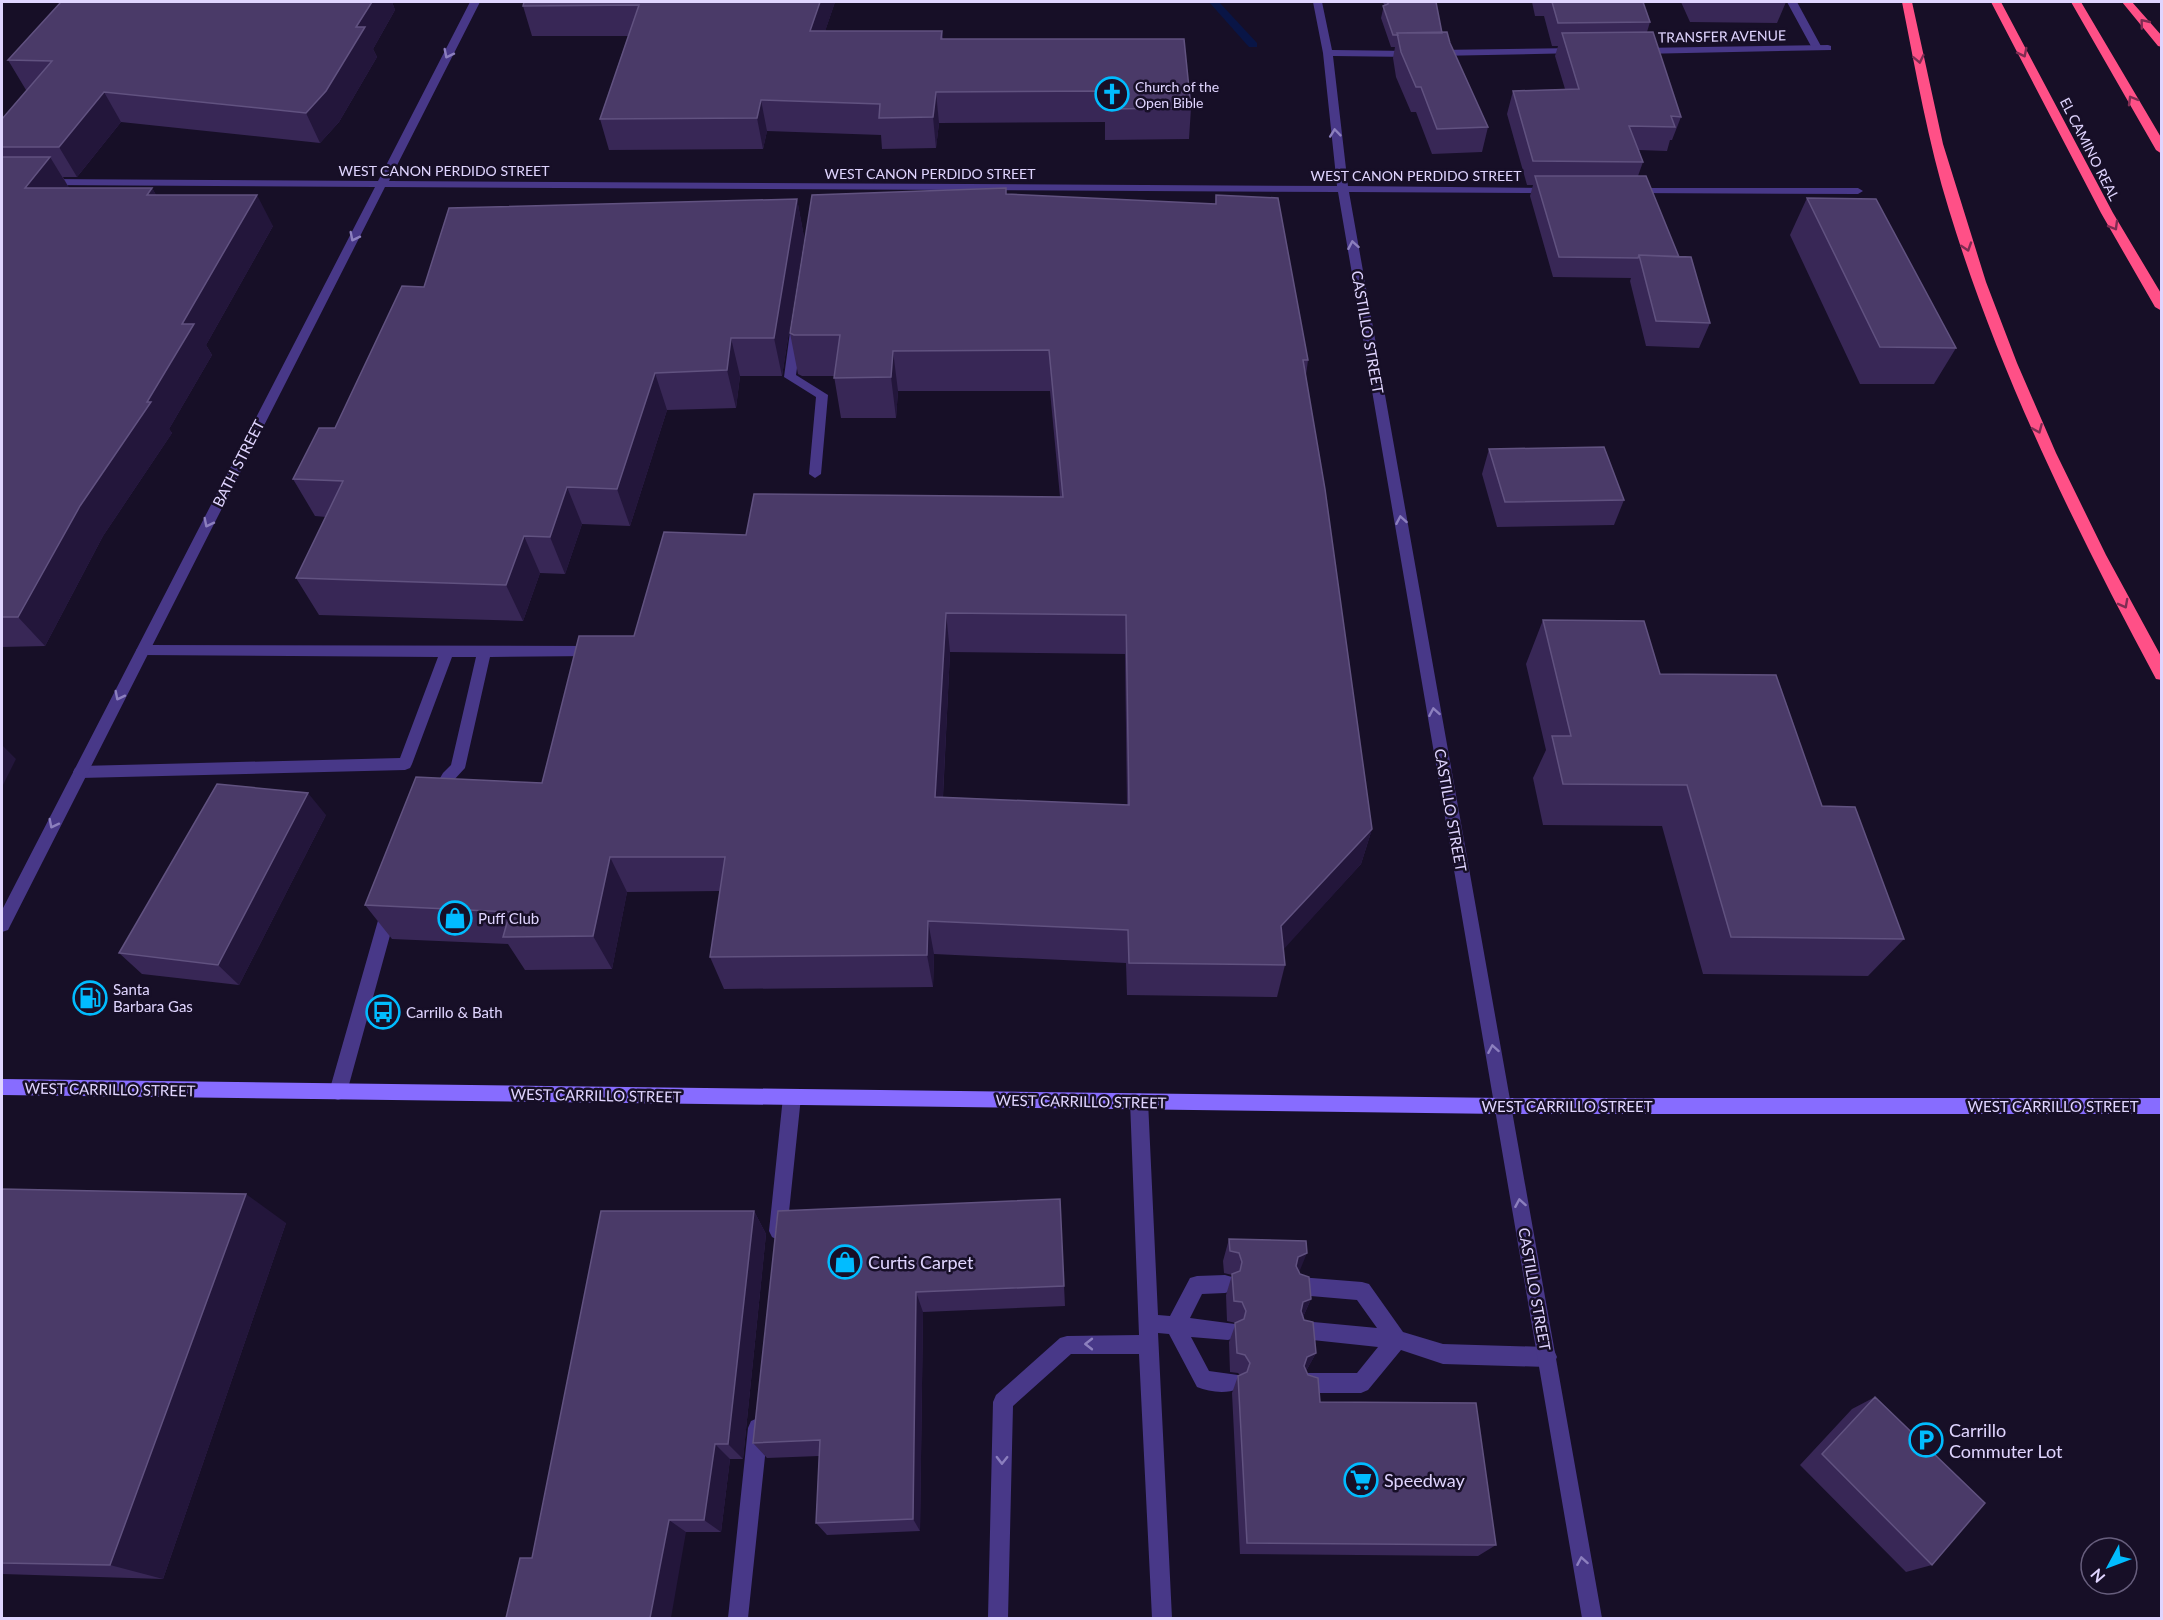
<svg xmlns="http://www.w3.org/2000/svg" width="2163" height="1620" viewBox="0 0 2163 1620" font-family="Lato,sans-serif">
<style>
.lines{fill:none;stroke-linecap:round;stroke-linejoin:round}
.stream{fill:#091546;fill-rule:evenodd}
.service{fill:#483888;fill-rule:evenodd}
.minor{fill:#483888;fill-rule:evenodd}
.secondary{fill:#876cff;fill-rule:evenodd}
.motorway{fill:#ff5087;fill-rule:evenodd}
.wall{fill:#382756;fill-rule:evenodd}
.shaded-wall{fill:#23163b}
.building{fill:#4a3a68;stroke:#615280;stroke-width:1.5;fill-rule:evenodd}
.oneway{stroke:#7f2c52}
.oneway2{stroke:#8c7fbe}
.labels{text-anchor:middle;dominant-baseline:central;stroke-width:5;stroke-linejoin:round;paint-order:stroke}
.far-street-label{font-size:14px;fill:#e0d5ff;stroke:#170f27}
.far-poi-label{font-size:14px;fill:#e0d5ff;stroke:#170f27;text-anchor:start}
.street-label{font-size:15px;fill:#e0d5ff;stroke:#170f27}
.poi-label{font-size:15px;fill:#e0d5ff;stroke:#170f27;text-anchor:start}
.near-poi-label{font-size:18px;fill:#e0d5ff;stroke:#170f27;text-anchor:start}
</style>
<rect width="100%" height="100%" fill="#170f27"/>
<g class="lines">
<path class="stream" d="M 1209,2 L 1219,2 L 1257,43 L 1257,47 L 1249,47 Z"/>
<path class="service" d="M 1787,2 L 1797,2 L 1822,48 L 1820,50 L 1812,48 Z
M 796,328 L 802,332 L 796,375 L 828,395 L 821,474 L 815,478 L 809,474 L 816,397 L 784,377 L 790,332 Z
M 143,645 L 594,646 L 601,651 L 594,656 L 490,657 L 465,768 L 453,781 L 442,799 L 432,799 L 430,795 L 443,773 L 451,765 L 476,657 L 452,657 L 412,764 L 410,768 L 405,770 L 80,778 L 75,776 L 73,772 L 75,768 L 80,766 L 400,758 L 438,657 L 143,655 L 136,650 Z
M 389,903 L 395,905 L 397,910 L 347,1092 L 344,1098 L 338,1100 L 332,1098 L 329,1092 L 381,910 L 383,905 Z
M 792,1089 L 798,1091 L 801,1097 L 787,1231 L 784,1237 L 778,1240 L 772,1237 L 769,1231 L 783,1097 L 786,1091 Z
M 1139,1093 L 1145,1095 L 1148,1101 L 1158,1315 L 1170,1316 L 1190,1278 L 1197,1276 L 1225,1275 L 1232,1277 L 1234,1284 L 1232,1291 L 1225,1293 L 1202,1294 L 1190,1318 L 1235,1324 L 1237,1331 L 1235,1338 L 1228,1340 L 1191,1337 L 1209,1371 L 1238,1375 L 1241,1382 L 1238,1389 C 1226,1394 1209,1392 1197,1387 L 1169,1334 L 1158,1333 L 1172,1618 L 1152,1618 L 1139,1354 L 1071,1354 L 1013,1406 L 1008,1618 L 988,1618 L 993,1402 L 996,1395 L 1060,1338 L 1067,1336 L 1139,1335 L 1130,1101 L 1133,1095 Z
M 1299,1277 L 1362,1282 L 1369,1284 L 1403,1332 L 1443,1344 L 1547,1347 L 1554,1350 L 1557,1357 L 1554,1364 L 1547,1367 L 1443,1364 L 1401,1350 L 1368,1390 L 1361,1393 L 1307,1393 L 1300,1390 L 1297,1383 L 1300,1376 L 1307,1373 L 1357,1373 L 1378,1347 L 1303,1339 L 1296,1337 L 1294,1330 L 1296,1323 L 1303,1321 L 1377,1328 L 1357,1300 L 1299,1295 L 1292,1293 L 1290,1286 L 1292,1279 Z
M 758,1418 L 765,1421 L 768,1428 L 748,1618 L 728,1618 L 748,1428 L 751,1421 Z"/>
<path class="minor" d="M 470,2 L 480,2 L 389,181 L 1337,186 L 1323,53 L 1313,2 L 1322,2 L 1332,50 L 1412,51 L 1417,54 L 1412,57 L 1333,56 L 1348,186 L 1553,188 L 1553,192 L 1549,193 L 1349,192 L 1602,1618 L 1582,1618 L 1338,192 L 385,187 L 8,930 L 2,932 L 2,910 L 375,187 L 46,185 L 41,182 L 46,179 L 378,181 Z
M 1828,45 L 1831,46 L 1831,50 L 1640,54 L 1635,51 L 1640,48 Z
M 1577,48 L 1580,49 L 1580,53 L 1436,56 L 1431,53 L 1436,50 Z
M 1633,188 L 1858,188 L 1863,191 L 1858,194 L 1629,193 L 1628,191 Z"/>
<path class="secondary" d="M 2,1079 L 1503,1098 L 2162,1098 L 2162,1114 L 1503,1114 L 2,1095 Z"/>
<path class="motorway" d="M 1902,2 L 1912,2 L 1943,144 L 1986,282 L 2017,363 L 2056,453 L 2106,555 L 2162,658 L 2162,680 L 2156,679 C 2075,528 1999,374 1949,210 C 1928,142 1916,72 1902,2 Z
M 1991,2 L 2001,2 L 2113,213 L 2162,295 L 2162,311 L 2155,307 L 2101,213 Z
M 2071,2 L 2081,2 L 2162,139 L 2162,154 L 2156,150 Z
M 2122,2 L 2132,2 L 2162,36 L 2162,47 L 2158,46 Z"/>
</g>
<path class="wall" d="M 61,2 L 392,2 L 395,10 L 373,49 L 377,57 L 339,122 L 320,143 L 121,122 L 77,177 L 63,177 L 69,188 L 152,188 L 156,195 L 273,226 L 206,345 L 212,355 L 169,429 L 172,433 L 103,536 L 45,646 L 2,647 L 2,119 L 27,90 L 26,90 L 8,60 Z
M 835,2 L 825,31 L 942,31 L 943,39 L 1191,108 L 1189,139 L 1105,140 L 1105,122 L 939,123 L 936,148 L 882,149 L 881,135 L 767,131 L 763,149 L 609,150 L 600,119 L 628,36 L 532,36 L 523,6 Z
M 1383,2 L 1436,2 L 1442,33 L 1450,43 L 1488,127 L 1482,152 L 1432,154 L 1416,112 L 1411,112 L 1396,77 L 1393,58 L 1395,47 L 1391,47 L 1381,18 L 1384,5 Z
M 1532,2 L 1643,2 L 1650,22 L 1647,32 L 1681,117 L 1672,140 L 1670,140 L 1667,151 L 1639,150 L 1643,162 L 1638,176 L 1710,323 L 1699,348 L 1646,346 L 1630,281 L 1631,278 L 1553,277 L 1530,196 L 1533,185 L 1527,185 L 1507,114 L 1513,91 L 1565,89 L 1555,56 L 1558,46 L 1552,46 L 1544,16 L 1535,16 Z
M 1681,2 L 1786,2 L 1777,23 L 1690,22 Z
M 1007,194 L 1215,204 L 1216,195 L 1308,360 L 1306,375 L 1372,829 L 1361,864 L 1283,949 L 1285,965 L 1277,997 L 1127,995 L 1126,963 L 934,954 L 933,987 L 724,989 L 710,957 L 720,891 L 627,892 L 612,969 L 525,970 L 508,944 L 392,939 L 365,905 L 542,783 L 634,636 L 746,535 L 1060,497 L 1050,391 L 898,391 L 896,418 L 841,418 L 834,376 L 802,376 L 798,374 L 790,333 ZM 950,652 L 1125,654 L 1127,805 L 943,797 Z
M 1807,198 L 1956,348 L 1934,384 L 1860,384 L 1790,235 Z
M 797,199 L 804,237 L 782,376 L 740,376 L 736,408 L 667,410 L 630,526 L 582,524 L 565,574 L 540,573 L 523,621 L 319,615 L 296,578 L 326,517 L 315,516 L 293,479 L 335,428 L 424,287 Z
M 1489,449 L 1624,500 L 1614,525 L 1497,527 L 1482,474 Z
M 1543,620 L 1660,674 L 1822,806 L 1904,939 L 1868,976 L 1703,974 L 1662,826 L 1543,825 L 1533,778 L 1546,750 L 1526,664 Z
M 326,815 L 239,985 L 142,974 L 119,953 Z
M 2,1189 L 286,1223 L 163,1579 L 2,1574 Z
M 1060,1199 L 1065,1306 L 923,1312 L 920,1531 L 827,1535 L 816,1523 L 819,1456 L 767,1458 L 753,1443 L 778,1211 Z
M 754,1211 L 766,1234 L 743,1459 L 730,1459 L 721,1532 L 686,1532 L 532,1558 Z
M 1229,1239 L 1299,1273 L 1311,1299 L 1303,1317 L 1316,1353 L 1306,1371 L 1320,1402 L 1496,1545 L 1478,1556 L 1240,1554 L 1232,1393 L 1238,1376 L 1240,1375 L 1238,1373 L 1230,1372 L 1229,1342 L 1236,1323 L 1227,1321 L 1226,1295 L 1232,1275 L 1224,1273 L 1223,1261 Z
M 1875,1397 L 1932,1565 L 1906,1572 L 1800,1465 L 1852,1409 Z"/>
<path class="shaded-wall" d="M 372,2 L 392,2 L 395,10 L 373,49 L 377,57 L 339,122 L 320,143 L 306,113 Z
M 820,2 L 835,2 L 815,61 L 810,31 Z
M 104,92 L 121,122 L 77,177 L 59,147 Z
M 936,92 L 939,123 L 936,148 L 933,117 Z
M 761,100 L 767,131 L 763,149 L 757,118 Z
M 50,157 L 69,188 L 25,188 Z
M 152,188 L 169,218 L 147,195 Z
M 257,195 L 273,226 L 206,345 L 212,355 L 169,429 L 172,433 L 103,536 L 45,646 L 18,617 L 80,506 L 147,402 L 182,324 Z
M 797,199 L 804,237 L 782,376 L 774,338 Z
M 731,338 L 740,376 L 736,408 L 727,370 Z
M 893,351 L 898,391 L 896,418 L 891,377 Z
M 655,373 L 667,410 L 630,526 L 617,489 Z
M 567,487 L 582,524 L 565,574 L 550,537 Z
M 524,536 L 540,573 L 523,621 L 506,585 Z
M 946,613 L 950,652 L 941,833 L 935,797 Z
M 2,745 L 16,759 L 2,787 Z
M 308,793 L 326,815 L 239,985 L 218,965 Z
M 1372,829 L 1361,864 L 1274,960 L 1281,926 Z
M 610,857 L 627,892 L 612,969 L 593,936 Z
M 928,921 L 934,954 L 933,987 L 927,955 Z
M 246,1194 L 286,1223 L 163,1579 L 110,1565 Z
M 754,1211 L 766,1234 L 743,1459 L 728,1444 Z
M 1307,1253 L 1298,1275 L 1290,1278 L 1298,1257 Z
M 916,1292 L 923,1312 L 920,1531 L 913,1519 Z
M 1311,1299 L 1302,1319 L 1294,1322 L 1303,1302 Z
M 1316,1353 L 1306,1371 L 1298,1375 L 1307,1357 Z
M 715,1444 L 730,1459 L 721,1532 L 704,1520 Z
M 669,1520 L 686,1532 L 671,1618 L 650,1618 Z"/>
<path class="building" d="M 61,2 L 372,2 L 356,27 L 365,27 L 326,91 L 306,113 L 104,92 L 59,147 L 2,147 L 2,119 L 52,61 L 8,60 Z
M 524,2 L 820,2 L 810,31 L 942,31 L 941,39 L 1184,39 L 1191,108 L 1105,109 L 1105,91 L 936,92 L 933,117 L 879,118 L 880,104 L 761,100 L 757,118 L 600,119 L 639,5 L 523,6 Z
M 1388,2 L 1436,2 L 1442,33 L 1397,33 L 1398,35 L 1393,35 L 1383,6 L 1388,4 Z
M 1552,2 L 1643,2 L 1650,22 L 1558,23 Z
M 1447,32 L 1450,43 L 1488,127 L 1437,129 L 1421,87 L 1416,87 L 1401,52 L 1397,33 Z
M 1653,32 L 1681,117 L 1671,116 L 1675,127 L 1629,126 L 1643,162 L 1533,161 L 1513,91 L 1579,89 L 1562,33 Z
M 2,157 L 50,157 L 25,188 L 152,188 L 147,195 L 257,195 L 182,324 L 194,324 L 147,402 L 151,402 L 80,506 L 18,617 L 2,617 Z
M 1535,176 L 1646,176 L 1679,257 L 1639,255 L 1638,258 L 1559,257 Z
M 1006,188 L 1006,194 L 1216,204 L 1216,195 L 1278,198 L 1308,360 L 1303,360 L 1325,489 L 1372,829 L 1281,926 L 1285,965 L 1129,963 L 1128,930 L 928,921 L 927,955 L 710,957 L 725,857 L 610,857 L 593,936 L 503,937 L 510,912 L 365,905 L 416,777 L 542,783 L 579,636 L 634,636 L 664,532 L 746,535 L 754,494 L 1063,497 L 1049,350 L 893,351 L 891,377 L 834,378 L 840,335 L 794,335 L 790,333 L 812,195 ZM 946,613 L 1126,615 L 1129,805 L 935,797 Z
M 1807,198 L 1876,199 L 1956,348 L 1880,347 Z
M 797,199 L 774,338 L 731,338 L 727,370 L 655,373 L 617,489 L 567,487 L 550,537 L 524,536 L 506,585 L 296,578 L 343,481 L 293,479 L 319,428 L 335,428 L 402,286 L 424,287 L 449,208 Z
M 1639,255 L 1691,257 L 1710,323 L 1656,321 Z
M 1604,447 L 1624,500 L 1505,502 L 1489,449 Z
M 1543,620 L 1644,621 L 1660,674 L 1776,675 L 1822,806 L 1855,807 L 1904,939 L 1731,937 L 1687,785 L 1563,784 L 1552,736 L 1571,736 Z
M 217,784 L 308,793 L 218,965 L 119,953 Z
M 2,1189 L 246,1194 L 110,1565 L 2,1563 Z
M 1060,1199 L 1064,1286 L 916,1292 L 913,1519 L 816,1523 L 820,1440 L 753,1443 L 778,1211 Z
M 601,1211 L 754,1211 L 728,1444 L 715,1444 L 704,1520 L 669,1520 L 650,1618 L 506,1618 L 520,1558 L 532,1558 Z
M 1229,1239 L 1306,1241 L 1307,1253 L 1298,1257 L 1296,1266 L 1300,1274 L 1309,1277 L 1311,1299 L 1303,1302 L 1301,1311 L 1304,1320 L 1313,1322 L 1316,1353 L 1307,1357 L 1304,1366 L 1308,1375 L 1318,1378 L 1320,1402 L 1476,1403 L 1496,1545 L 1247,1543 L 1238,1376 L 1247,1372 L 1250,1363 L 1245,1355 L 1237,1353 L 1235,1323 L 1244,1319 L 1246,1311 L 1242,1302 L 1234,1301 L 1232,1274 L 1240,1271 L 1242,1262 L 1239,1253 L 1230,1251 Z
M 1875,1397 L 1985,1503 L 1932,1565 L 1822,1454 Z"/>
<defs><path id="oneway-chevron" d="M-2-3.5L2.5 0L-2 3.5" fill="none" stroke-width="1.6" stroke-linecap="round" stroke-linejoin="round" transform="scale(1.5)"/></defs>
<g class="oneway">
<use href="#oneway-chevron" transform="translate(2144 23) rotate(-129)"/>
<use href="#oneway-chevron" transform="translate(2023 53) rotate(63)"/>
<use href="#oneway-chevron" transform="translate(1919 59) rotate(78)"/>
<use href="#oneway-chevron" transform="translate(2132 100) rotate(-120)"/>
<use href="#oneway-chevron" transform="translate(2114 226) rotate(60)"/>
<use href="#oneway-chevron" transform="translate(1967 247) rotate(72)"/>
<use href="#oneway-chevron" transform="translate(2038 429) rotate(67)"/>
<use href="#oneway-chevron" transform="translate(2124 604) rotate(62)"/>
</g>
<g class="oneway2">
<use href="#oneway-chevron" transform="translate(448 54) rotate(117)"/>
<use href="#oneway-chevron" transform="translate(1335 133) rotate(-96)"/>
<use href="#oneway-chevron" transform="translate(354 237) rotate(117)"/>
<use href="#oneway-chevron" transform="translate(1353 245) rotate(-100)"/>
<use href="#oneway-chevron" transform="translate(1401 520) rotate(-100)"/>
<use href="#oneway-chevron" transform="translate(208 523) rotate(117)"/>
<use href="#oneway-chevron" transform="translate(119 696) rotate(117)"/>
<use href="#oneway-chevron" transform="translate(1434 712) rotate(-100)"/>
<use href="#oneway-chevron" transform="translate(53 824) rotate(117)"/>
<use href="#oneway-chevron" transform="translate(1493 1049) rotate(-100)"/>
<use href="#oneway-chevron" transform="translate(1520 1203) rotate(-100)"/>
<use href="#oneway-chevron" transform="translate(1089 1344) rotate(180)"/>
<use href="#oneway-chevron" transform="translate(1002 1460) rotate(91)"/>
<use href="#oneway-chevron" transform="translate(1582 1561) rotate(-100)"/>
</g>
<defs>
<g id="church-ring" transform="scale(1.725)"><circle r="9.5" fill="#170f27" stroke="#01bcff" stroke-width="1.5"/><path d="M-1.2-6h2.4v3.5h3.3v2.4h-3.3V6h-2.4V-.1h-3.3v-2.4h3.3Z" fill="#01bcff"/></g>
<g id="shop-ring" transform="scale(1.725)"><circle r="9.5" fill="#170f27" stroke="#01bcff" stroke-width="1.5"/><path d="M-5-2.5h2.3a2.7 3.5 0 0 1 5.4 0H5L5.5 6h-11ZM-1.5-2.5h3a1.5 2.3 0 0 0-3 0Z" fill="#01bcff"/></g>
<g id="fuel-ring" transform="scale(1.725)"><circle r="9.5" fill="#170f27" stroke="#01bcff" stroke-width="1.5"/><path d="M-5.5-6h7V0h2V4h1.3V-2.5L3-4.5l.8-.8L6-3V5H2.5V1h-1V6h-7ZM-4.2-4.7v3.2H.2V-4.7Z" fill="#01bcff"/></g>
<g id="bus-ring" transform="scale(1.725)"><circle r="9.5" fill="#170f27" stroke="#01bcff" stroke-width="1.5"/><path d="M-5-6H5V4H4V6H2V4H-2V6H-4V4H-5ZM-3.5-4V0h7V-4ZM-3.5 1.2v1.5H-2V1.2ZM2 1.2v1.5H3.5V1.2Z" fill="#01bcff"/></g>
<g id="parking-ring" transform="scale(1.725)"><circle r="9.5" fill="#170f27" stroke="#01bcff" stroke-width="1.5"/><path d="M-3.5-5.5H1a3.5 3.5 0 0 1 0 7H-1V5.5H-3.5ZM-1-3.4V-.6H.8a1.4 1.4 0 0 0 0-2.8Z" fill="#01bcff"/></g>
<g id="supermarket-ring" transform="scale(1.725)"><circle r="9.5" fill="#170f27" stroke="#01bcff" stroke-width="1.5"/><path d="M-6-5.5h2.5l.6 2H6L4.5 2H-2.5L-4.4-4H-6ZM-1.5 3.2a1.3 1.3 0 1 0 .1 0ZM3 3.2a1.3 1.3 0 1 0 .1 0Z" fill="#01bcff"/></g>
</defs>
<g fill-rule="evenodd">
<use href="#church-ring" x="1112" y="94"/>
<use href="#shop-ring" x="455" y="918"/>
<use href="#fuel-ring" x="90" y="998"/>
<use href="#bus-ring" x="383" y="1012"/>
<use href="#shop-ring" x="845" y="1262"/>
<use href="#parking-ring" x="1926" y="1440"/>
<use href="#supermarket-ring" x="1361" y="1480"/>
</g>
<g class="labels">
<g class="far-street-label">
<text transform="translate(1722 36) rotate(-1)">TRANSFER AVENUE</text>
<text transform="translate(2090 149) rotate(63)">EL CAMINO REAL</text>
<text x="444" y="170">WEST CANON PERDIDO STREET</text>
<text x="930" y="173">WEST CANON PERDIDO STREET</text>
<text x="1416" y="175">WEST CANON PERDIDO STREET</text>
</g>
<g class="far-poi-label">
<text x="1135" y="86">Church of the<tspan x="1135" dy="16">Open Bible</tspan></text>
</g>
<g class="street-label">
<text transform="translate(1368 332) rotate(80)">CASTILLO STREET</text>
<text transform="translate(238 463) rotate(-63)">BATH STREET</text>
<text transform="translate(1451 810) rotate(80)">CASTILLO STREET</text>
<text transform="translate(110 1089) rotate(1)">WEST CARRILLO STREET</text>
<text transform="translate(596 1095) rotate(1)">WEST CARRILLO STREET</text>
<text transform="translate(1081 1101) rotate(1)">WEST CARRILLO STREET</text>
<text x="1567" y="1106">WEST CARRILLO STREET</text>
<text x="2053" y="1106">WEST CARRILLO STREET</text>
<text transform="translate(1535 1289) rotate(80)">CASTILLO STREET</text>
</g>
<g class="poi-label">
<text x="478" y="918">Puff Club</text>
<text x="113" y="989">Santa<tspan x="113" dy="17">Barbara Gas</tspan></text>
<text x="406" y="1012">Carrillo &amp; Bath</text>
</g>
<g class="near-poi-label">
<text x="868" y="1262">Curtis Carpet</text>
<text x="1949" y="1430">Carrillo<tspan x="1949" dy="21">Commuter Lot</tspan></text>
<text x="1384" y="1480">Speedway</text>
</g>
</g>
<rect width="2163" height="1620" fill="none" stroke="#e0d5ff" stroke-width="6"/>
<g transform="translate(2109 1566) rotate(229)"><circle r="28" fill="#170f27" stroke="#675e7d" stroke-width="1.5"/>
<path d="M0-4.5L10 22L0 15L-10 22Z" fill="#01bcff"/>
<text y="-9" font-size="16" font-weight="bold" text-anchor="middle" fill="#e0d5ff">N</text>
</g>
</svg>
